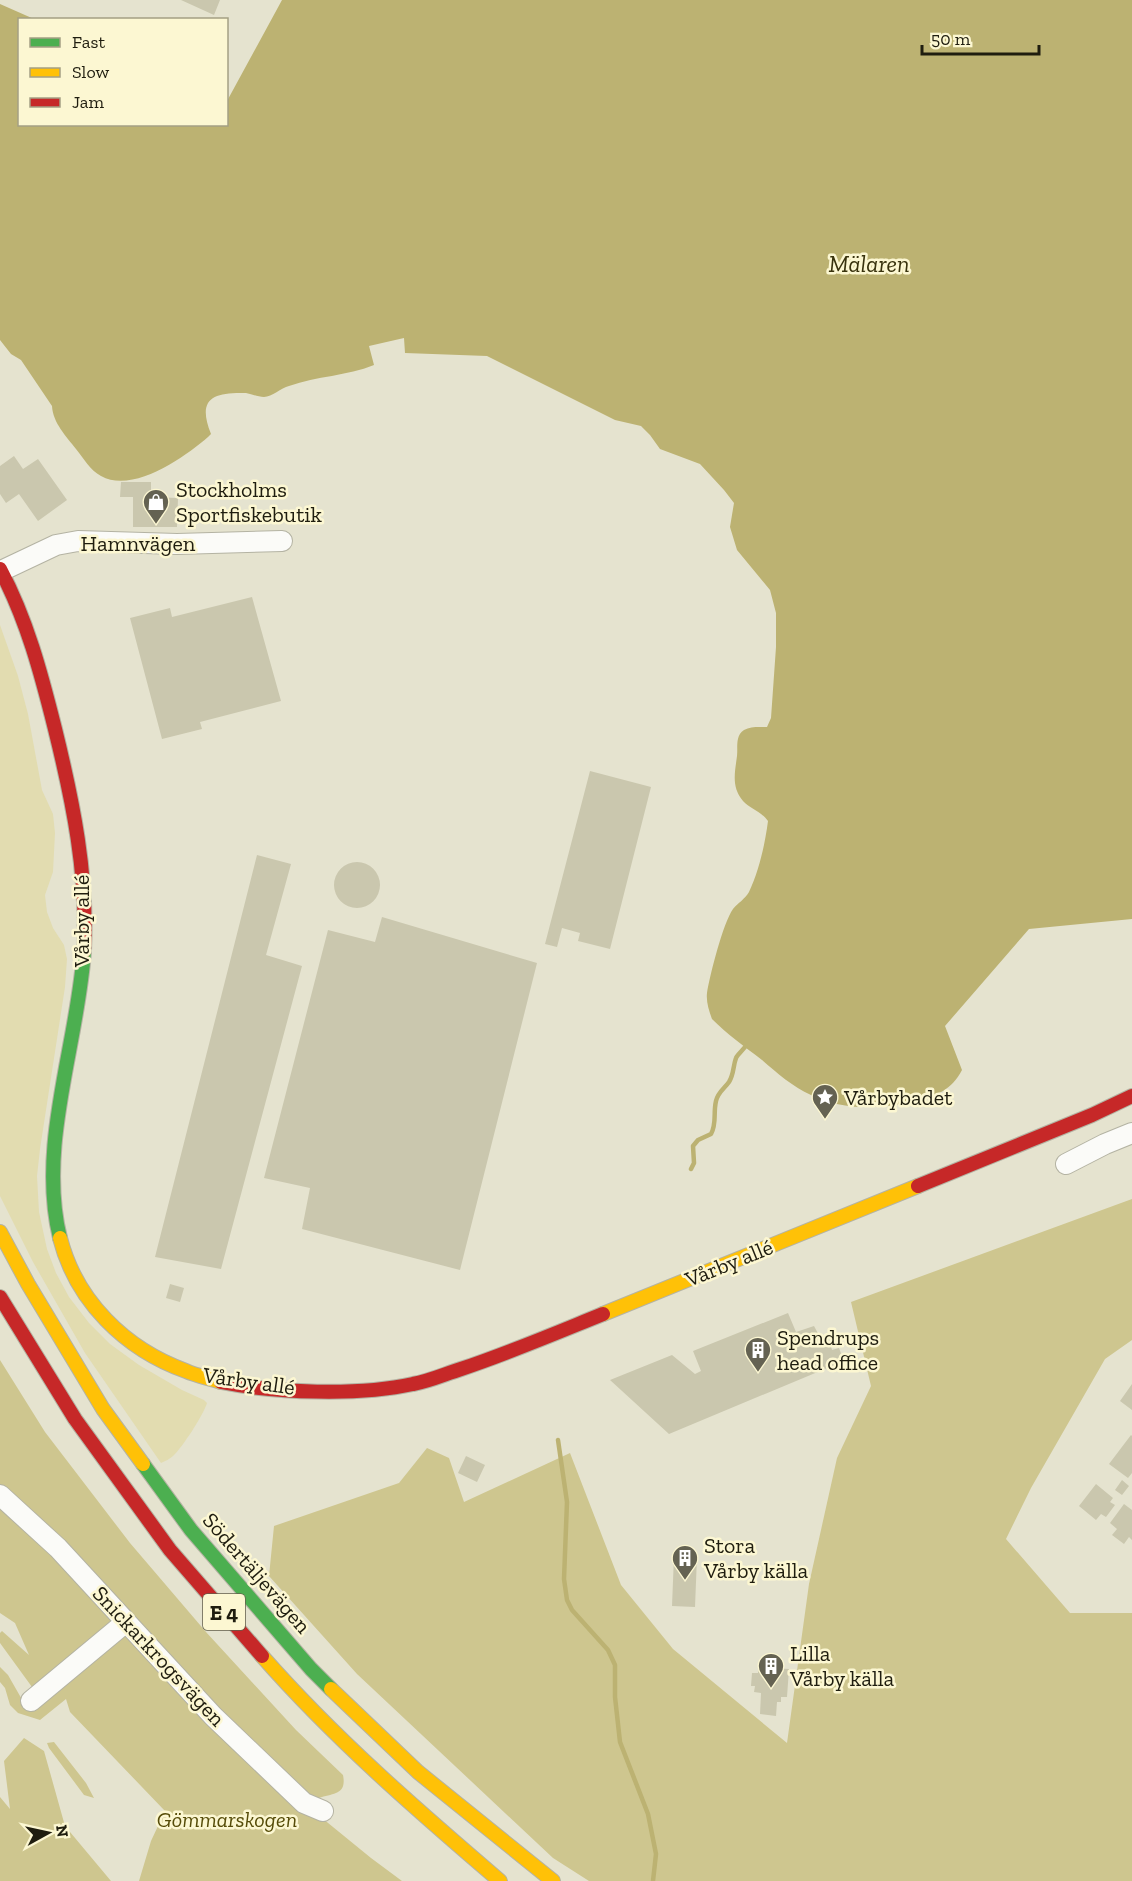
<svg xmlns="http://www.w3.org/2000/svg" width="1132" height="1881" viewBox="0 0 1132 1881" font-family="'Zilla Slab',serif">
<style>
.green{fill:#e2dcb0}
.forest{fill:#cec68f}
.water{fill:#bcb272}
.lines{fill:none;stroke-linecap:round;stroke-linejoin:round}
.stream{stroke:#bcb272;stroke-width:4.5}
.building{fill:#cac7ae}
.street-casing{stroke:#b4b3a3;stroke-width:22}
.fast-casing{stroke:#b4b3a3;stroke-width:16}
.slow-casing{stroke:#b4b3a3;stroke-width:16}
.jam-casing{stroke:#b4b3a3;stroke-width:16}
.street{stroke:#fbfbf8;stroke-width:20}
.fast{stroke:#4caf50;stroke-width:14}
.slow{stroke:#ffc107;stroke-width:14}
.jam{stroke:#c62828;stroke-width:14}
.labels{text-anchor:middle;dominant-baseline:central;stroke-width:5;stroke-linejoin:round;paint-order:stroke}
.shield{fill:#fcf7d2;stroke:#615e4a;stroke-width:1.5}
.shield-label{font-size:21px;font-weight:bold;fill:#1f1d0f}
.poi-label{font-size:22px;fill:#1f1d0f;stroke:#fcf7d2;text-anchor:start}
.street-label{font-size:22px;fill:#1f1d0f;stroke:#fcf7d2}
.park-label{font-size:22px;font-style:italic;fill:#564c09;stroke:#fcf7d2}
.water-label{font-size:24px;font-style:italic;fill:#38320d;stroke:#fcf7d2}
</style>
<rect width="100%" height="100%" fill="#e5e3cf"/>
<path class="green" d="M 0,625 L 18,676 L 28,714 L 42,790 L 53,814 L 55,833 L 53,872 L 45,895 L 47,912 L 53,928 L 64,945 L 67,959 L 65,987 L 40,1149 L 37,1176 L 39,1212 L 47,1249 L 56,1273 L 69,1297 L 89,1323 L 110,1344 L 139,1365 L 182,1390 L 204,1400 L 207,1403 C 204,1414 182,1448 173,1456 C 170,1459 165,1461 161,1463 L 85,1353 L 33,1262 L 0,1196 Z"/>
<path class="forest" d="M 1132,1199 L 1132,1340 L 1105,1359 L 1031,1488 L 1006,1539 L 1070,1613 L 1132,1613 L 1132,1881 L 589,1881 L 553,1858 L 357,1674 L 269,1576 L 274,1526 L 399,1483 L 427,1448 L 449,1458 L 464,1502 L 570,1453 L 621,1585 L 673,1649 L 787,1743 L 809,1584 L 837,1458 L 871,1386 L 851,1302 Z
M 0,1360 L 45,1432 L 130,1543 L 206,1632 L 296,1730 L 343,1775 C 347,1795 333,1793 319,1798 C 314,1800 310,1803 306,1805 L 371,1858 L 402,1881 L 139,1881 L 151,1841 L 165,1811 L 70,1712 L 66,1699 L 40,1720 L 18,1713 L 10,1705 L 5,1688 L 0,1682 L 0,1667 L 8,1675 L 24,1703 L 49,1681 L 32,1687 L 0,1643 L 0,1633 L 2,1631 L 29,1655 L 15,1623 L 0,1613 Z
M 24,1738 L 44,1751 L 65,1826 L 111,1881 L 0,1881 L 0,1797 L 10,1809 L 4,1761 Z
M 54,1742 L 86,1783 L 94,1798 L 84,1795 L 49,1748 L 47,1743 Z"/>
<path class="water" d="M 282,0 L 1132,0 L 1132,919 L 1029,929 L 945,1026 L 962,1070 C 952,1090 936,1096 915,1101 C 881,1109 843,1111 811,1095 C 793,1087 777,1073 762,1060 C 745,1047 727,1034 712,1019 C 709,1011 706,1002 707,993 C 710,975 723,923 733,909 C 738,903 745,899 749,892 C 759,871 765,844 768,821 C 761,811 750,809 743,801 C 731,787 735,772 737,756 C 738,747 735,736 744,730 C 751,726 760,727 767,727 L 771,718 L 776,647 L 776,613 L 770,590 L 737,550 L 730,527 L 734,503 L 724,490 L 700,464 L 660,449 L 650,435 L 641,426 L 615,420 L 487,356 L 405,353 L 404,338 L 369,346 L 374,365 C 347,376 317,376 289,386 C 281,388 272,397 264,397 C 258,397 252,394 246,393 C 212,392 197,399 211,434 L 208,437 C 185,457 133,494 101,476 C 90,470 84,459 76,449 C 66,436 53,423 52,406 L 21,360 L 11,354 L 0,340 L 0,4 L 34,19 L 20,20 L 20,124 L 226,124 L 227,101 Z"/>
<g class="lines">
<path class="stream" d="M 691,1169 L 694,1163 L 693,1146 L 698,1140 L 711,1134 C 717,1123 713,1114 716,1101 C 718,1092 724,1089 729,1082 C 734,1074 733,1066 736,1058 C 737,1055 742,1051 745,1047
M 558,1440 L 567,1502 L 564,1579 L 567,1600 L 572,1610 L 608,1650 L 615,1665 L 615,1697 L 620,1742 L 648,1814 L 656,1854 L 653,1881"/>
</g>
<path class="building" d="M 181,0 L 220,0 L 214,15 Z
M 14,456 L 23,469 L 38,459 L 67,500 L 38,521 L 19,494 L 6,503 L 0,494 L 0,466 Z
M 121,482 L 151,482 L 151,497 L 178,498 L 177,527 L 133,527 L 133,497 L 120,497 Z
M 252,597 L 281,701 L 200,722 L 202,729 L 162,739 L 130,618 L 170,608 L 172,617 Z
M 590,771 L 651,787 L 610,949 L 578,941 L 580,933 L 562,928 L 557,947 L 545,944 Z
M 257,855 L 291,864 L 266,955 L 302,966 L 221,1269 L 155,1257 Z
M334 885a23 23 0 1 1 46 0a23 23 0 1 1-46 0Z
M 382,917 L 537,963 L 460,1270 L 302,1229 L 310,1188 L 264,1178 L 328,930 L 375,942 Z
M 170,1284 L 184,1288 L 180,1302 L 166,1298 Z
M 788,1313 L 796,1332 L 814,1326 L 821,1339 L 828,1336 L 832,1350 L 839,1348 L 844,1361 L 669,1434 L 610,1380 L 672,1355 L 695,1374 L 701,1371 L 693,1351 Z
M 1132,1384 L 1132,1410 L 1120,1401 Z
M 1131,1435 L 1132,1436 L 1132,1473 L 1128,1478 L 1109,1464 Z
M 466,1456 L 485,1465 L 477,1482 L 458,1473 Z
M 1122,1480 L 1129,1486 L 1122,1495 L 1115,1490 Z
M 1096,1484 L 1113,1498 L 1110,1502 L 1115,1505 L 1106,1517 L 1101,1514 L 1096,1520 L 1079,1506 Z
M 1124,1504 L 1132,1510 L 1132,1540 L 1129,1537 L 1124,1544 L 1112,1535 L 1117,1529 L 1110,1523 Z
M 674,1556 L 697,1557 L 695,1607 L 672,1606 Z
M 758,1667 L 789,1669 L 787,1697 L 781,1697 L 781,1702 L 777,1702 L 776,1716 L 760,1714 L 761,1693 L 754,1692 L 755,1686 L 751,1686 L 752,1673 L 758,1673 Z"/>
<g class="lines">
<g class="street-casing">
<path id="street" d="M 1,571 L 56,545 L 78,541 L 177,544 L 282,541
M 1066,1164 L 1105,1144 L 1132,1133
M 0,1495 L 58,1548 L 213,1716 L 304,1803 L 323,1811
M 31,1701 L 126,1622"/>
</g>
<g class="fast-casing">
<path id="fast" d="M 60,1238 C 37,1145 78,1044 84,951
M 143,1464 L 191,1530 L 311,1669 L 331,1689"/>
</g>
<g class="slow-casing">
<path id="slow" d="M 0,1232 L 28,1284 L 103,1409 L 143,1464
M 60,1238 C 76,1301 125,1349 186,1371 C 197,1376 210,1378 221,1382
M 603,1314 L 918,1186
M 262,1656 C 334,1738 417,1810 500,1881
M 331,1689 L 418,1772 L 553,1881"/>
</g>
<g class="jam-casing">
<path id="jam" d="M 0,569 C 27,620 41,673 55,729 C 73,802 88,875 84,951
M 918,1186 L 1092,1115 L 1132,1096
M 0,1297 L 75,1419 L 170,1550 L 262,1656
M 221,1382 C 275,1393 359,1396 413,1384 C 430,1381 445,1374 461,1369 C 509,1353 556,1333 603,1314"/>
</g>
<use href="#street" class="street"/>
<use href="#fast" class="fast"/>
<use href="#slow" class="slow"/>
<use href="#jam" class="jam"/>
</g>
<defs>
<g id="shop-pin" transform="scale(1.35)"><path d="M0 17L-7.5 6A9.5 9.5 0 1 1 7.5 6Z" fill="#646252" stroke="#fcf7d2"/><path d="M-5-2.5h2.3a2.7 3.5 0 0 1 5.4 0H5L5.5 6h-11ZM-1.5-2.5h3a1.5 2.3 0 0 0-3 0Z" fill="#fff"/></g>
<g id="sight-pin" transform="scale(1.35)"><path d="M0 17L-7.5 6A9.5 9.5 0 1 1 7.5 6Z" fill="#646252" stroke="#fcf7d2"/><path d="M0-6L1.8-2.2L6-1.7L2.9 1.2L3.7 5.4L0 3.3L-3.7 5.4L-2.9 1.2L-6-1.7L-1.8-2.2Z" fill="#fff"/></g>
<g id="building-pin" transform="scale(1.35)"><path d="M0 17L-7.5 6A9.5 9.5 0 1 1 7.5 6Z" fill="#646252" stroke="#fcf7d2"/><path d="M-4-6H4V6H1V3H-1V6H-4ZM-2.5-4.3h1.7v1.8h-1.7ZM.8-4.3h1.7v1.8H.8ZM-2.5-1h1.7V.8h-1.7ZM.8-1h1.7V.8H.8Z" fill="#fff"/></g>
</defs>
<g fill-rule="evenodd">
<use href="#shop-pin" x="156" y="502"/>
<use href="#sight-pin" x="825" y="1097"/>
<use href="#building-pin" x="758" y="1350"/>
<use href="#building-pin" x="685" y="1558"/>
<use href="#building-pin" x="771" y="1666"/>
</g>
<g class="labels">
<rect class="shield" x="203" y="1594" width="42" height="36" rx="4.5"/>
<g class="shield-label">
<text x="224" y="1612">E 4</text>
</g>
<g class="poi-label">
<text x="176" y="489">Stockholms<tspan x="176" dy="25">Sportfiskebutik</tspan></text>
<text x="844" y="1097">Vårbybadet</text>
<text x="777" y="1337">Spendrups<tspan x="777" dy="25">head office</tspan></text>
<text x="704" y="1545">Stora<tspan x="704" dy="25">Vårby källa</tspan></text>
<text x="790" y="1653">Lilla<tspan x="790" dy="25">Vårby källa</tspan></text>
</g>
<g class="street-label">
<text x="138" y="543">Hamnvägen</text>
<text transform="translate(81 921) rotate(-90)">Vårby allé</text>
<text transform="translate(729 1263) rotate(-22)">Vårby allé</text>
<text transform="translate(249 1381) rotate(8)">Vårby allé</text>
<text transform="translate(257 1573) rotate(49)">Södertäljevägen</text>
<text transform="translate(159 1656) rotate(47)">Snickarkrogsvägen</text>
</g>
<g class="park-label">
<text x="227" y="1819">Gömmarskogen</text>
</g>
<g class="water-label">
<text x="869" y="263">Mälaren</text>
</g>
</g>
<rect x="18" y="18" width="210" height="108" fill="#fcf7d2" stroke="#a4a084" stroke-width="1.5"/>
<rect x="30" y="38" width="30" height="9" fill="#4caf50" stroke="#a4a084" stroke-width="1.5"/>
<text x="72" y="48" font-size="18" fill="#1f1d0f">Fast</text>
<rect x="30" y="68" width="30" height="9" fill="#ffc107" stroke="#a4a084" stroke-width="1.5"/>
<text x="72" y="78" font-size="18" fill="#1f1d0f">Slow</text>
<rect x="30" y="98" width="30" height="9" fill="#c62828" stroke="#a4a084" stroke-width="1.5"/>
<text x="72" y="108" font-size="18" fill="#1f1d0f">Jam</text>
<g transform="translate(48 1833) rotate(82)" stroke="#fcf7d2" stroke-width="4.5" paint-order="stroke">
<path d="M0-4.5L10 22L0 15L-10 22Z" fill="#1f1d0f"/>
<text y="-9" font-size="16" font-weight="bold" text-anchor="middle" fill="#1f1d0f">N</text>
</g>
<path d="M922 45v9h117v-9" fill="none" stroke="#1f1d0f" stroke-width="3"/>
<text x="931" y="45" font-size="18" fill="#1f1d0f" stroke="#fcf7d2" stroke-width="4.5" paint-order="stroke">50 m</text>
</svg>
